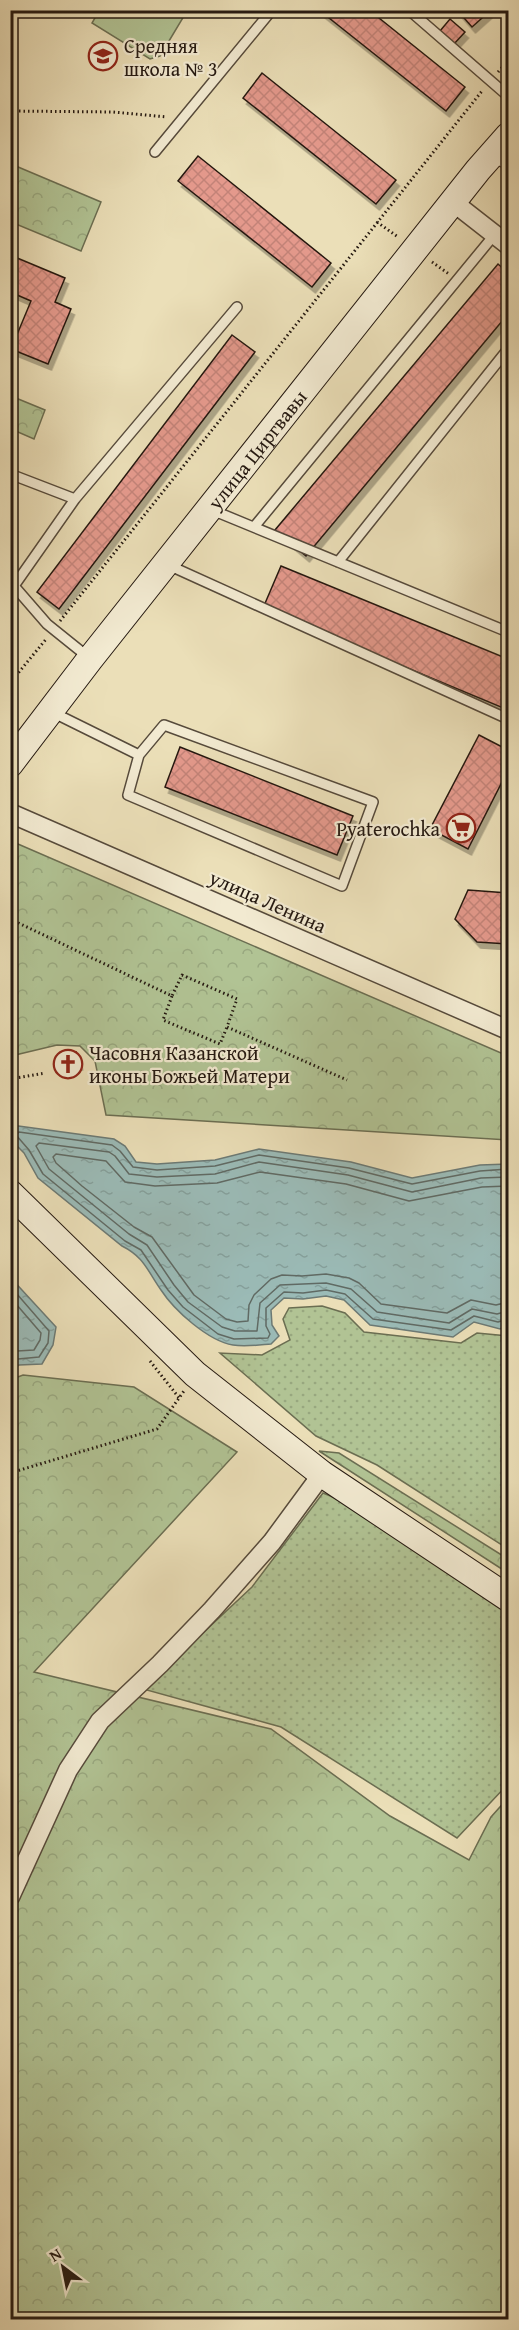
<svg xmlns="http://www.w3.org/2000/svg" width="519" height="2330" viewBox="0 0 519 2330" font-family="'Gentium Book Plus',serif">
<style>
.grass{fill:url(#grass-dots);stroke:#6b6e52;stroke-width:1.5}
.forest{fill:url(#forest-crowns);stroke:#6b6e52;stroke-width:1.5}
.garden{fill:#b1c394;stroke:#6b6e52;stroke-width:1.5}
.water{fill:url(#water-ripples);stroke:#6c7a75;stroke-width:1.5}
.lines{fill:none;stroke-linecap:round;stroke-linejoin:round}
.shore{stroke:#606a64;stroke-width:1.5}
.building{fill:url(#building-cross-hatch);stroke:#251911;stroke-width:1.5;filter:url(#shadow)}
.lane-casing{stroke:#564a3b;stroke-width:12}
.street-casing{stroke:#564a3b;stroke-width:21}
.secondary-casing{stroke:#251911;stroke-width:28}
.path{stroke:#251911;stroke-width:3;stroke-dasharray:1.5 3;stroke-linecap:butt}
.lane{stroke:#f2ead1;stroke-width:9}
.street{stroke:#f2ead1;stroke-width:18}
.secondary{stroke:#f2ead1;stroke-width:26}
.labels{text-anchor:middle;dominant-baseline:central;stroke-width:4.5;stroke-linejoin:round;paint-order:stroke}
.poi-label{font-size:20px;fill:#251911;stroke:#f2ead1;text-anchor:start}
.street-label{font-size:20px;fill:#251911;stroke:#f2ead1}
</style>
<defs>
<pattern id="grass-dots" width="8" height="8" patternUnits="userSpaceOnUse" patternTransform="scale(1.5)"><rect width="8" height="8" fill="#b1c394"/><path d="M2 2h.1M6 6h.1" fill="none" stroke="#98a77f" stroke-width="1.8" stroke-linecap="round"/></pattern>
<pattern id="forest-crowns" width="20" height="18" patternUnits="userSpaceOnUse" patternTransform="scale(1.5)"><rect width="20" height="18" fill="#b1c394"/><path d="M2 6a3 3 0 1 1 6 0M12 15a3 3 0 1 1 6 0" fill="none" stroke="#98a77f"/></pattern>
<pattern id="water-ripples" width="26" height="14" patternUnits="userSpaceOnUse" patternTransform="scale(1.5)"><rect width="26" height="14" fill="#9bbbb7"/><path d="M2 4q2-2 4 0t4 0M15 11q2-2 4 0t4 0" fill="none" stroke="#85a09c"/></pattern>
<pattern id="building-cross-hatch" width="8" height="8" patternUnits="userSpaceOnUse" patternTransform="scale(1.5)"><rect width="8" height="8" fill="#e4998c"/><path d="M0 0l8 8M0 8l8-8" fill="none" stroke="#c38378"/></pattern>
<filter id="shadow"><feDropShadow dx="3.5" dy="6" stdDeviation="0" flood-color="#0004"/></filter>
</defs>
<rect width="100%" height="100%" fill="#ebdfb8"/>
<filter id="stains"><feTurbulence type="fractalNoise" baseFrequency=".00333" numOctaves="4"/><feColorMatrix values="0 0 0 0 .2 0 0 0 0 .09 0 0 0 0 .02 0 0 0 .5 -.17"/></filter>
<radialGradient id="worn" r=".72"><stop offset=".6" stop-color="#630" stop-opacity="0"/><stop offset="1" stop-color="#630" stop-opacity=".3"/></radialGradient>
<path class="grass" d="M 322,1306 L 345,1313 L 364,1332 L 461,1343 L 477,1333 L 508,1336 L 508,1549 L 377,1465 L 316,1436 L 220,1353 L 262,1355 L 290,1340 L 283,1319 L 289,1308 Z
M 323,1493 L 350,1504 L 508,1610 L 508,1784 L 457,1838 L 281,1727 L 143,1689 L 252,1587 Z"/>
<path class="forest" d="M 11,164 L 101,202 L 81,251 L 11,222 Z
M 11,396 L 45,410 L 34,439 L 11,429 Z
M 11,841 L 508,1056 L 508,1140 L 106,1115 L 95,1061 L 80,1046 L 57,1045 L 11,1056 Z
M 23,1375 L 134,1387 L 237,1452 L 34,1672 L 271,1729 L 390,1816 L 469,1860 L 491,1817 L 508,1798 L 508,2319 L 11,2320 L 10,1380 Z
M 319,1451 L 339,1453 L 508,1559 L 508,1573 Z"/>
<path class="garden" d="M 99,11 L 99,10 L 187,11 L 160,56 L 150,59 L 92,23 Z"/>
<path class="water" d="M 11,1125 L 114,1139 L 125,1146 L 136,1162 L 157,1164 L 215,1160 L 259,1149 L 351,1162 L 412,1178 L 480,1165 L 508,1164 L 508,1323 L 500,1329 L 474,1322 L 453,1337 L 370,1325 L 344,1300 L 326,1296 L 303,1299 L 284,1298 L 271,1310 L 272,1325 L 279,1336 L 271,1344 C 259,1345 245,1347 233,1345 C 208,1341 174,1310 161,1290 C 147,1270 144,1257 122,1246 L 38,1178 L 24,1153 L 11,1140 Z
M 10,1277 L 56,1327 L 53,1345 L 42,1364 L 19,1365 L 11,1370 Z"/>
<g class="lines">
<path class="shore" d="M 508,1169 L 480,1171 L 412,1184 L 349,1168 L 259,1155 L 215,1166 L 157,1170 L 133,1167 L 120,1151 L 112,1145 L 19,1132 L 16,1135 L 29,1150 L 43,1174 L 125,1241 L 141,1250 L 168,1290 L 183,1307 L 218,1334 L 234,1339 L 268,1338 L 270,1334 L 266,1326 L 266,1308 L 284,1292 L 303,1293 L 326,1290 L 345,1294 L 373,1319 L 451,1330 L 474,1316 L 498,1322 L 508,1319
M 508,1177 L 481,1178 L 412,1192 L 348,1175 L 259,1162 L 215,1174 L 157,1177 L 129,1174 L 115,1156 L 109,1152 L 39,1143 L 36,1146 L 49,1169 L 129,1234 L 147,1245 L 174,1285 L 188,1302 L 222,1327 L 235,1331 L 257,1331 L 260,1303 L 280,1285 L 326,1283 L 351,1289 L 377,1312 L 449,1323 L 472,1309 L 497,1314 L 508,1311
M 508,1186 L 482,1187 L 409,1201 L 346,1184 L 260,1172 L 217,1183 L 155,1186 L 125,1182 L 106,1161 L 56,1154 L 53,1157 L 56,1163 L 82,1186 L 134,1227 L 152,1237 L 194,1295 L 226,1319 L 237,1322 L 248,1321 L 249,1305 L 254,1295 L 271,1279 L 282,1275 L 302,1276 L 326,1274 L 349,1278 L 359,1283 L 381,1304 L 447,1313 L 471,1300 L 496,1305 L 508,1302
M 10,1286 L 49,1331 L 48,1343 L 39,1357 L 18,1359 L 10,1363
M 10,1297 L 41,1333 L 40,1340 L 34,1350 L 17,1351 L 10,1354"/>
</g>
<path class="building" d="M 319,10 L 369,10 L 465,87 L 446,111 Z
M 457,10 L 491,10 L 472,27 Z
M 450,19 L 465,32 L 454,44 L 440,31 Z
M 262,73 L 396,180 L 376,204 L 243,98 Z
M 198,156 L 331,263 L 312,287 L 178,181 Z
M 10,255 L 65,278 L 55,302 L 71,309 L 48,364 L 11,349 L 31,301 L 10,292 Z
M 498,264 L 508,273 L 508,314 L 306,556 L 275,530 Z
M 232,335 L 255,352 L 59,609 L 37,592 Z
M 281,566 L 508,659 L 508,710 L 263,608 Z
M 479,735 L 508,750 L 508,770 L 468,849 L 430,829 Z
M 180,747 L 353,816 L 337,855 L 165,787 Z
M 468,890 L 508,893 L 508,944 L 477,942 L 455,919 Z
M 76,1052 L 79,1064 L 61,1069 L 58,1056 Z"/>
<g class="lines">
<g class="lane-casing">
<path id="lane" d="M 409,10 L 508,96
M 155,152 L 272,10
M 492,158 L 508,164
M 10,474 L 75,499 L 14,586 L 47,624 L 88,657
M 75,499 L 237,307
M 212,510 L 508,632
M 254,527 L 495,234
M 338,562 L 508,349
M 166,564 L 508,719
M 52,712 L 139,755 L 128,795 L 342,886 L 373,802 L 164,725 L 139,755"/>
</g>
<g class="street-casing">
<path id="street" d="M 453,202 L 508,245
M 10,813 L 508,1030
M 10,1897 L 68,1770 L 100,1721 L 160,1664 L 212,1610 L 272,1542 L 322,1474"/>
</g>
<g class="secondary-casing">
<g id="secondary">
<path id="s1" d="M 10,764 L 90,659 L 478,170 L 508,136"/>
<path d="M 10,1193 L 195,1374 L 322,1474 L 508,1598"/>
</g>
</g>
<path class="path" d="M 498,72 L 508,61
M 10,111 L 113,112 L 167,117
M 377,222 L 398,237
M 432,262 L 449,274
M 60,621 L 482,91
M 10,683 L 47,638
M 10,919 L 172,996 L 182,975 L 237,999 L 227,1027 L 347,1080
M 172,996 L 163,1020 L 220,1044 L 227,1027
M 10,1079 L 45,1073
M 150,1361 L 180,1399
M 10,1473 L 157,1429 L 184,1391"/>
<use href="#lane" class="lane"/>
<use href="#street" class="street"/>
<use href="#secondary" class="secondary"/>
</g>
<defs>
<g id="school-ring" transform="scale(1.5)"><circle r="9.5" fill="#f2ead1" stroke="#8f2418" stroke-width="1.5"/><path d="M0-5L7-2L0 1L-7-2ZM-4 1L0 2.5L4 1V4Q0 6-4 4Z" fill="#8f2418"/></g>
<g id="supermarket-ring" transform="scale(1.5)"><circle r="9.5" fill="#f2ead1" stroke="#8f2418" stroke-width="1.5"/><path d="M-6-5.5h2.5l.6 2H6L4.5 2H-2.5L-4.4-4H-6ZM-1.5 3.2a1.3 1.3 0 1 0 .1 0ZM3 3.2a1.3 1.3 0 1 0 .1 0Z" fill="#8f2418"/></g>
<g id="church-ring" transform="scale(1.5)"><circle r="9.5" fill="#f2ead1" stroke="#8f2418" stroke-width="1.5"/><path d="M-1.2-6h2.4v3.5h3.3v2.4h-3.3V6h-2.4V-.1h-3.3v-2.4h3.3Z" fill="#8f2418"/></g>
</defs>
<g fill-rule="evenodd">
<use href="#school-ring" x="103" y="56"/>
<use href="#supermarket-ring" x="461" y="828"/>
<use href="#church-ring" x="68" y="1064"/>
</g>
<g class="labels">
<g class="poi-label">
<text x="124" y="45">Средняя<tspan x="124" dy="23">школа № 3</tspan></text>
<text x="440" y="828" text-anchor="end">Pyaterochka</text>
<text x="89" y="1052">Часовня Казанской<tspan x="89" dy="23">иконы Божьей Матери</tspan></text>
</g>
<g class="street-label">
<text stroke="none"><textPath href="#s1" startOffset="400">улица Циргвавы</textPath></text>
<text transform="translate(268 901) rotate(24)">улица Ленина</text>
</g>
</g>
<rect width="519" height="2330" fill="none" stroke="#ebdfb8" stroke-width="36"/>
<rect x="12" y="12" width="495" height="2306" fill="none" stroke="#251911" stroke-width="3"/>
<rect x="18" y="18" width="483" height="2294" fill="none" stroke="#251911" stroke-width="1.5"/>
<g transform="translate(63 2267) rotate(328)" stroke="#f2ead1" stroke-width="4.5" paint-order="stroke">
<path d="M0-4.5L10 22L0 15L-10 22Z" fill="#251911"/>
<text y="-9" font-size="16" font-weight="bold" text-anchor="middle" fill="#251911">N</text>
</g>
<rect width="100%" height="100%" filter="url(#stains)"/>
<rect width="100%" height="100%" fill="url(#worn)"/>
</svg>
